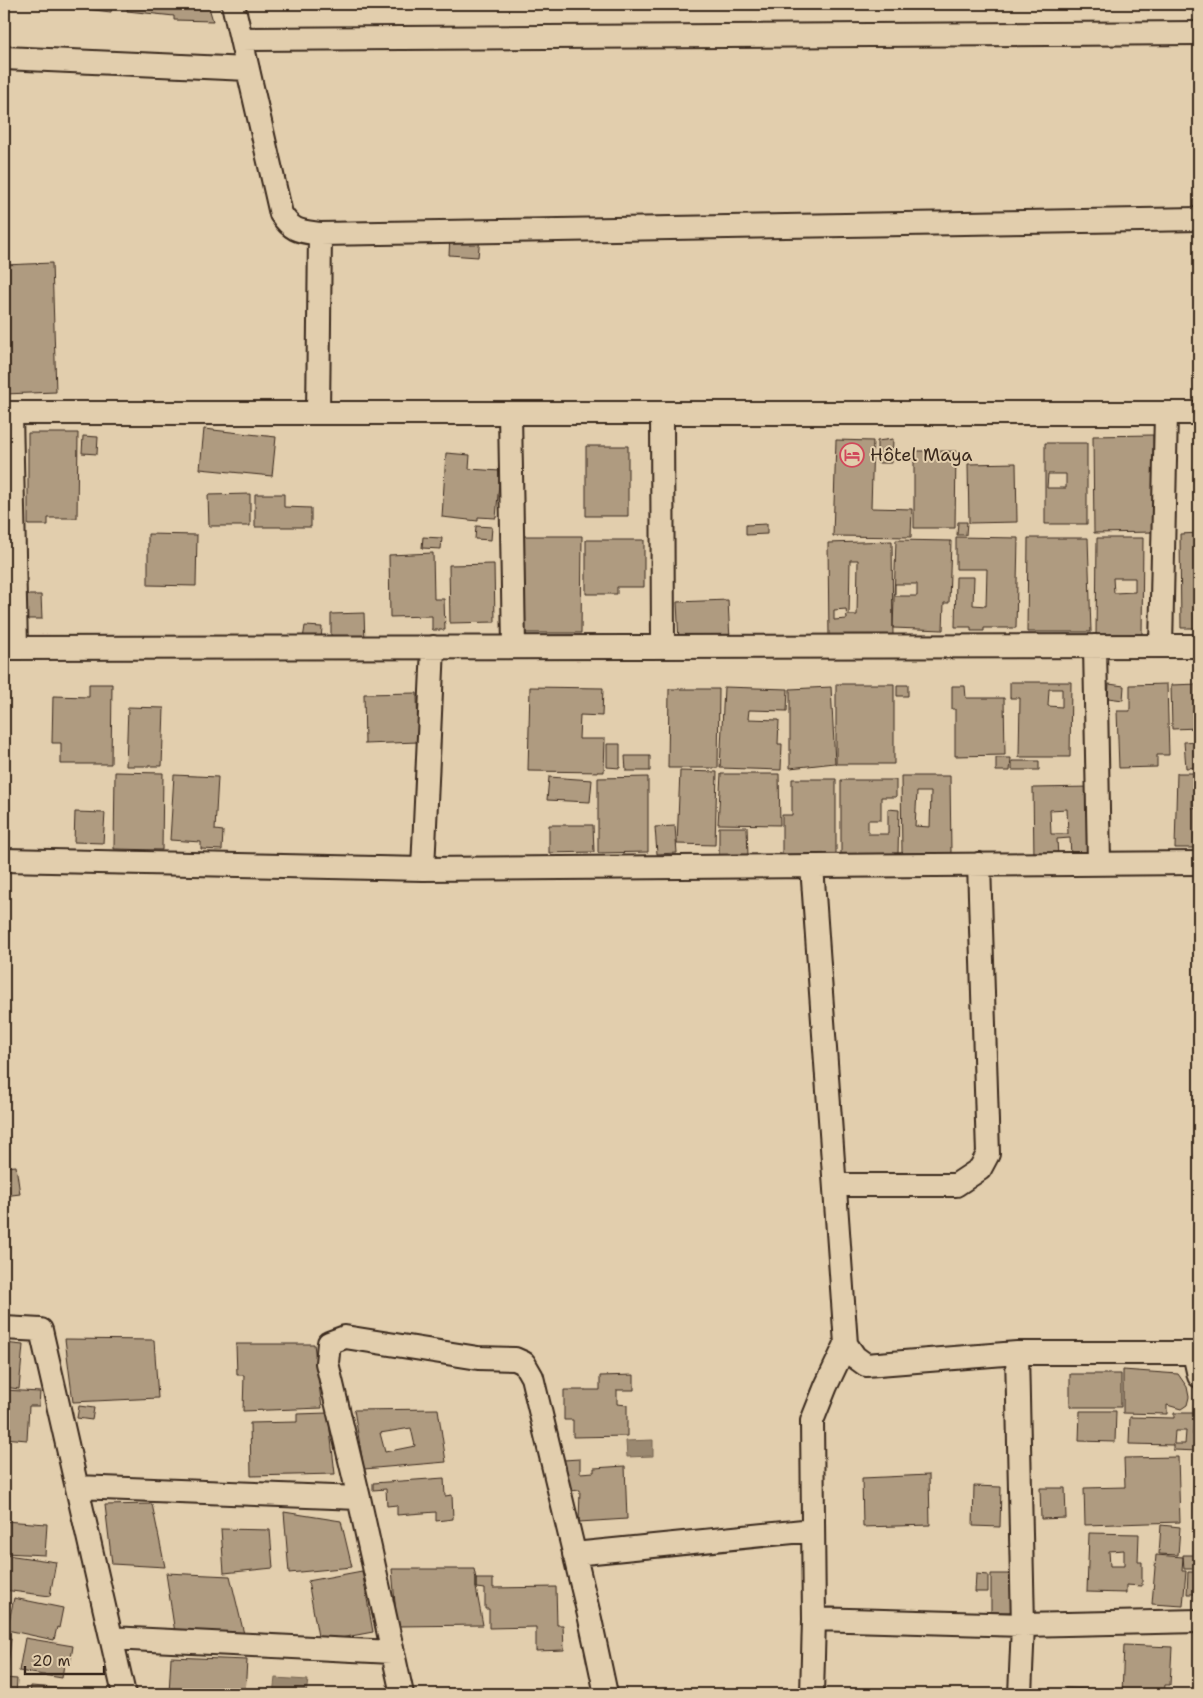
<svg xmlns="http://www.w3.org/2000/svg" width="1203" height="1698" viewBox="0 0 1203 1698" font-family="'Shantell Sans',sans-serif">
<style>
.water{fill:#9a886f;stroke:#74624f}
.building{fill:#af9b80;stroke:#3b2a1e;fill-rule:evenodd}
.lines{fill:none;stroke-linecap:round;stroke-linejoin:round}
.minor-casing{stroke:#3b2a1e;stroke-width:26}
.minor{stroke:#e2cead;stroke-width:22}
.labels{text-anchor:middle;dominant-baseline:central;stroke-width:4;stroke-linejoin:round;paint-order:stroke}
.poi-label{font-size:18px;fill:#3b2a1e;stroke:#e2cead;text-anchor:start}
</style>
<rect width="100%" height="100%" fill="#e2cead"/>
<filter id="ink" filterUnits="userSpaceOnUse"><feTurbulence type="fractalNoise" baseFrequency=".02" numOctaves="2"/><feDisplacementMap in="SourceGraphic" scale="10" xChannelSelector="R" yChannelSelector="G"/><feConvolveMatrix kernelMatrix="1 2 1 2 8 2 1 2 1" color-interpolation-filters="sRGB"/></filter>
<g filter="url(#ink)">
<path class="water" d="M 653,1440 L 653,1456 L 627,1457 L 626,1441 Z
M 275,1678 L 308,1680 L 306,1694 L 273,1694 Z"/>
<path class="building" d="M 41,4 L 61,4 L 60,6 Z
M 70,4 L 112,4 L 111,12 L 69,7 Z
M 128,4 L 208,4 L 213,21 L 174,20 L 174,16 L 127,11 Z
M 450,235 L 480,237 L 478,257 L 449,255 Z
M 52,263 L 56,392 L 4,394 L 4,265 Z
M 204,429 L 276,437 L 272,476 L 200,469 Z
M 28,433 L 78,433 L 77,518 L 48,518 L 48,525 L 28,525 Z
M 1153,435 L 1155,532 L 1094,533 L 1093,436 Z
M 83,436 L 98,437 L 97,454 L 82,453 Z
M 893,439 L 892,463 L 877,463 L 877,441 Z
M 836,440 L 873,441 L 871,508 L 912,509 L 911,537 L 833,536 Z
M 1045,443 L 1087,443 L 1087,524 L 1045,524 ZM 1048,474 L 1066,474 L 1066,488 L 1047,488 Z
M 586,446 L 628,446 L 628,516 L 586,516 Z
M 914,451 L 956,451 L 955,528 L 914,528 Z
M 446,453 L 470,455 L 469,469 L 500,471 L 496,518 L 478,517 L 478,521 L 442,517 Z
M 1016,463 L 1017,522 L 969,523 L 968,464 Z
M 250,494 L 250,526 L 209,526 L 208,495 Z
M 255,494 L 284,494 L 284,507 L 311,508 L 311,527 L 255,527 Z
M 958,522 L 967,522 L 966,535 L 957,535 Z
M 767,524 L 767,534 L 746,535 L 746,525 Z
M 476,526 L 492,527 L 491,540 L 475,539 Z
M 1199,533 L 1199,628 L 1181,628 L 1180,534 Z
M 148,534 L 197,535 L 196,586 L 148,585 Z
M 518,536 L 582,536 L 581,633 L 517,633 Z
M 423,537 L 442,538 L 441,549 L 422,548 Z
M 956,537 L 1018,538 L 1016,628 L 984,628 L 984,631 L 971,631 L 971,627 L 955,627 L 956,577 L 974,577 L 973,605 L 986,606 L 987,569 L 956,569 Z
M 1028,538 L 1088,538 L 1091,632 L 1027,632 Z
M 1097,538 L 1143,538 L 1142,635 L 1096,635 ZM 1113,578 L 1135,578 L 1135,592 L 1114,593 Z
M 586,540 L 644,540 L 644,587 L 617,587 L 617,594 L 586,594 Z
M 896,540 L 951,541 L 949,603 L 944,603 L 943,630 L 893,628 ZM 895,584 L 917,584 L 917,596 L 895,596 Z
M 892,541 L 893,638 L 829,639 L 828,543 ZM 850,560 L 858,560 L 857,615 L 849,615 ZM 846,609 L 847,619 L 834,620 L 834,610 Z
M 433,553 L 434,599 L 444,599 L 445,630 L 432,630 L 432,616 L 390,617 L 389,555 Z
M 494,564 L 495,622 L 450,623 L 449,565 Z
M 26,595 L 41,595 L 42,619 L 27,619 Z
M 728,600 L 730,641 L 679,643 L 677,602 Z
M 364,613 L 365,642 L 331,643 L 331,614 Z
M 305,626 L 322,627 L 321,641 L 303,639 Z
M 1010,682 L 1071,682 L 1070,757 L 1019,757 L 1020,698 L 1010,698 ZM 1049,689 L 1062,689 L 1062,707 L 1048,706 Z
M 89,684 L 112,684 L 111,764 L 61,764 L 61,743 L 52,743 L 53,696 L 89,697 Z
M 836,684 L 894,684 L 894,764 L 836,764 Z
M 1109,684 L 1124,686 L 1123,700 L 1108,698 Z
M 1167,684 L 1169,755 L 1157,755 L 1157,767 L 1119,768 L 1117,711 L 1130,711 L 1130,685 Z
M 1199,684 L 1199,728 L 1172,729 L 1171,685 Z
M 897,685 L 908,685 L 908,696 L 897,696 Z
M 952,686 L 965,686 L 966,698 L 1004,698 L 1005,755 L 955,756 L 955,709 L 952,709 Z
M 530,687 L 603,688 L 602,716 L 580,715 L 579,739 L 605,739 L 604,772 L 528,771 Z
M 724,687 L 788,689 L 787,711 L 749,710 L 748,719 L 779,720 L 778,744 L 782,744 L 781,770 L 720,768 Z
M 831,687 L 835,763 L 790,768 L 790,689 Z
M 669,689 L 719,689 L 718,768 L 668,768 Z
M 417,693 L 418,742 L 365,744 L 364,694 Z
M 128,707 L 164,708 L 162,766 L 126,766 Z
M 1199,741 L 1199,767 L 1186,768 L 1184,742 Z
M 607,744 L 620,744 L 620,768 L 607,767 Z
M 625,756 L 650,756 L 650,771 L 626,771 Z
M 996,758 L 1011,758 L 1010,771 L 996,771 Z
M 1012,761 L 1039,761 L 1039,770 L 1012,770 Z
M 680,771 L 717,772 L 715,845 L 677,844 Z
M 115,772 L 163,773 L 162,850 L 114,849 Z
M 1177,773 L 1199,773 L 1199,799 L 1192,800 L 1192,808 L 1199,807 L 1199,848 L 1175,848 Z
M 721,774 L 779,774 L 780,825 L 718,824 Z
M 174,775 L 218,777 L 215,830 L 223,831 L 222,850 L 201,849 L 201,842 L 170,840 Z
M 901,776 L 950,776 L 951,853 L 902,853 ZM 917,792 L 931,792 L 930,827 L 915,826 Z
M 549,777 L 592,780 L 590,802 L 547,800 Z
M 648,777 L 648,852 L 598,853 L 598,778 Z
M 792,779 L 836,779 L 836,854 L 782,855 L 782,815 L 792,815 Z
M 841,780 L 896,780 L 896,797 L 881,797 L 881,820 L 868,820 L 868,834 L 888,834 L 888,809 L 899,810 L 898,854 L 841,854 Z
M 1091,787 L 1092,857 L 1034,858 L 1033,788 ZM 1067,809 L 1068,834 L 1051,834 L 1050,810 ZM 1070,838 L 1071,856 L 1058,857 L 1057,839 Z
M 75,812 L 105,813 L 103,843 L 74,842 Z
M 549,825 L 593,825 L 594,852 L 549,853 Z
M 675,826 L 677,853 L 657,854 L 655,827 Z
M 719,827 L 747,827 L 748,856 L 719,857 Z
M 16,1166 L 20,1194 L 4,1196 L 4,1167 Z
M 65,1339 L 154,1340 L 158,1398 L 73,1402 Z
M 4,1343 L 23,1345 L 19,1389 L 4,1387 Z
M 236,1344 L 314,1344 L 322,1408 L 243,1411 L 244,1375 L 237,1375 Z
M 1123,1370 L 1178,1374 L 1187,1387 L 1189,1397 L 1187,1405 L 1181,1409 L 1167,1405 L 1167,1414 L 1123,1413 Z
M 1070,1374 L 1121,1374 L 1121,1407 L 1070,1407 Z
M 634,1375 L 634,1390 L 617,1390 L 617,1404 L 627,1405 L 627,1436 L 573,1437 L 573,1420 L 564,1420 L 564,1390 L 600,1390 L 600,1376 Z
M 4,1390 L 40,1392 L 39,1406 L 29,1406 L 27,1440 L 4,1438 Z
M 79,1406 L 94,1408 L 92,1420 L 77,1418 Z
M 438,1409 L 446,1462 L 364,1469 L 354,1410 ZM 411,1428 L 415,1446 L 385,1452 L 380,1433 Z
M 1080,1411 L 1116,1411 L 1115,1442 L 1079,1441 Z
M 328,1413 L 335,1474 L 251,1476 L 250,1423 L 297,1422 L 297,1414 Z
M 1174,1413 L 1194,1413 L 1193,1435 L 1199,1435 L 1199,1451 L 1173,1450 L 1173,1445 L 1129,1444 L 1130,1417 L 1174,1418 ZM 1175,1431 L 1186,1431 L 1185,1444 L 1174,1444 Z
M 1178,1457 L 1180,1522 L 1085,1525 L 1084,1488 L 1125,1487 L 1124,1458 Z
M 580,1459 L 580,1473 L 594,1472 L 594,1468 L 625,1466 L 627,1519 L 579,1522 L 580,1490 L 570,1491 L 563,1460 Z
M 929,1475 L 930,1525 L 863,1527 L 862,1478 Z
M 444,1478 L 445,1496 L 452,1495 L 453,1519 L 436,1521 L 436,1512 L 397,1515 L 397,1505 L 387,1506 L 386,1489 L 373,1490 L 373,1483 Z
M 974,1486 L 1001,1487 L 1000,1527 L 973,1526 Z
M 1040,1488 L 1065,1488 L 1066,1518 L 1041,1519 Z
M 152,1504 L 165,1567 L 112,1564 L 105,1505 Z
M 284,1512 L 341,1521 L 352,1567 L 289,1573 Z
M 4,1521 L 47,1524 L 45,1555 L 4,1553 Z
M 1161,1525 L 1180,1527 L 1178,1555 L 1159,1554 Z
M 221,1529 L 270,1530 L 273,1568 L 224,1573 Z
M 1089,1533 L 1139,1534 L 1138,1562 L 1142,1562 L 1142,1586 L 1126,1585 L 1126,1593 L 1087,1592 ZM 1124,1550 L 1124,1566 L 1110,1566 L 1109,1551 Z
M 7,1555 L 56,1562 L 50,1596 L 4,1590 L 4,1576 Z
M 1156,1555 L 1183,1557 L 1182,1571 L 1186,1571 L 1183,1606 L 1152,1604 Z
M 1183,1555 L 1199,1555 L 1199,1569 L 1184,1569 Z
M 392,1569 L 474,1569 L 476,1579 L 476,1588 L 483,1625 L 397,1626 Z
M 362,1571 L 373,1632 L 319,1642 L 308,1581 Z
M 1188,1572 L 1199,1572 L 1199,1594 L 1187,1594 Z
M 166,1573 L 230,1576 L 244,1634 L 175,1633 Z
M 976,1574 L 988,1575 L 988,1592 L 975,1592 Z
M 991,1574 L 1016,1574 L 1016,1612 L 991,1612 Z
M 476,1579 L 493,1579 L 493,1588 L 556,1587 L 557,1625 L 563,1625 L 564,1650 L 536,1651 L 536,1627 L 489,1628 L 489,1609 L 485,1609 L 485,1589 L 476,1588 Z
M 14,1598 L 63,1608 L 59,1628 L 57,1627 L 54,1640 L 7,1630 Z
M 4,1638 L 11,1638 L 7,1676 L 4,1676 Z
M 25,1638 L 73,1646 L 70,1665 L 64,1664 L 62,1678 L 19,1671 Z
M 1124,1645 L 1172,1647 L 1170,1685 L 1165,1685 L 1164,1694 L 1122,1694 Z
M 171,1657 L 247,1660 L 245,1694 L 169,1694 Z
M 4,1678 L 17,1679 L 16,1694 L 4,1694 Z
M 31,1686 L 81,1690 L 80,1694 L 30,1694 Z
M 1065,1688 L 1116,1690 L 1116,1694 L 1065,1694 Z"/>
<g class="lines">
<g class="minor-casing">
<path id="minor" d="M 233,4 L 281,214 C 293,232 300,231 320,234 L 1199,219
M 241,39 L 1199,33
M 4,58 L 248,69
M 4,413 L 1199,413
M 318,413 L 320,234
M 510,413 L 514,647
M 11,414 L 16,648
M 662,414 L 663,647
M 1095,646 L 1099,864
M 1161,646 L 1166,413
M 4,648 L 1199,646
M 4,860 L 423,869 L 1199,863
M 812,866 L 846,1344 L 855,1357 L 866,1365 L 1017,1353 L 1199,1353
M 423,869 L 433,647
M 835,1185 L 956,1185 L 980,1169 L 988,1154 L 979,864
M 4,1328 L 41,1330 L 124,1694
M 1017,1353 L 1023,1625 L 1020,1694
M 1194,1353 L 1199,1376
M 77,1487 L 359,1498
M 574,1554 L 813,1530
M 814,1619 L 1023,1625 L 1199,1621
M 111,1638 L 392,1652
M 402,1694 L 359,1498 L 327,1363 L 329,1343 L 345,1337 L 478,1358 L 515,1359 L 524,1363 L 532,1377 L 590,1619 L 606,1694
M 812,1694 L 814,1619 L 812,1421 L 826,1386 L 846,1344"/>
</g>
<use href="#minor" class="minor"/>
</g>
</g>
<defs>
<g id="hotel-ring" transform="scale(1.25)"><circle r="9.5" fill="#e2cead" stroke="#d1495b" stroke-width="1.5"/><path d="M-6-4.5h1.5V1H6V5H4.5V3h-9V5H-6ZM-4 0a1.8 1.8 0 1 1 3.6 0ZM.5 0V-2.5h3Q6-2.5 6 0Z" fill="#d1495b"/></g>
</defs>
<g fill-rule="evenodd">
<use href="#hotel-ring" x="852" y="455"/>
</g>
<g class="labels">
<g class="poi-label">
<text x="870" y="455">Hôtel Maya</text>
</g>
</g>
<rect width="1203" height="1698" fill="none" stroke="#e2cead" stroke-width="20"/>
<rect x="10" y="10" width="1183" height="1678" fill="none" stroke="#3b2a1e" stroke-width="2" filter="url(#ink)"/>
<path d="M25 1666v8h79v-8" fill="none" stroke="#3b2a1e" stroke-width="2.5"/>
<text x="32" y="1666" font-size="15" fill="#3b2a1e" stroke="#e2cead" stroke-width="4" paint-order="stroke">20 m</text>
</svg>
